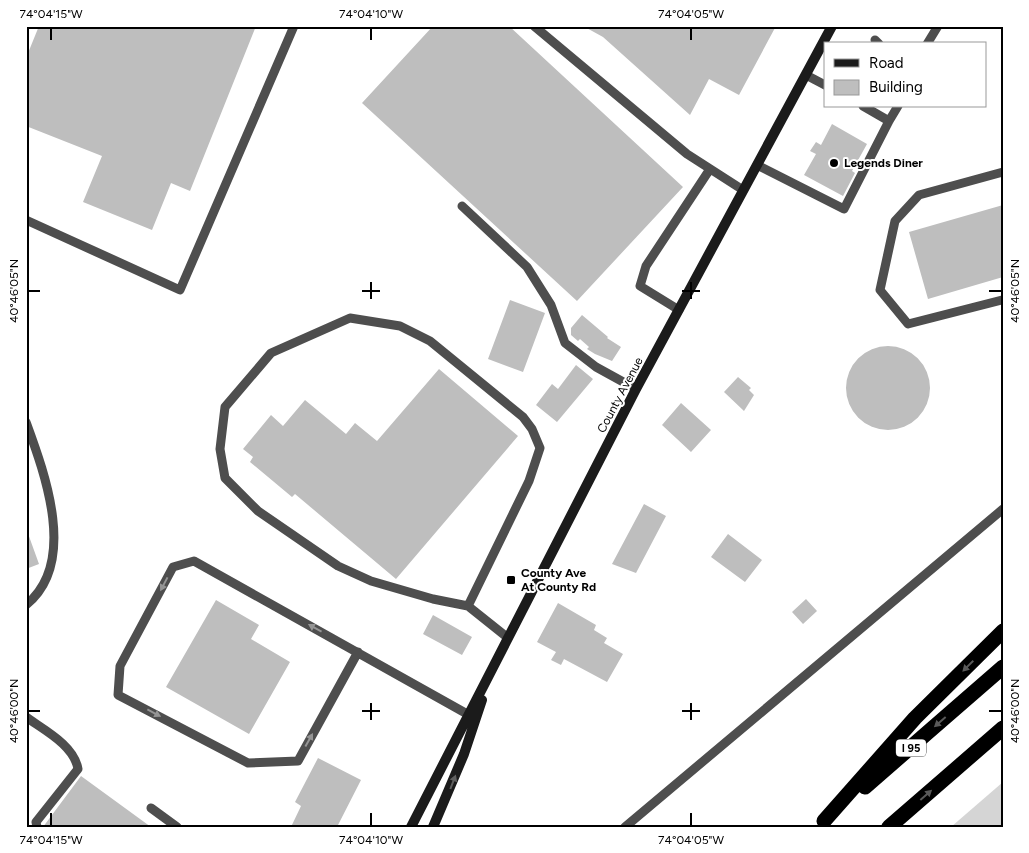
<svg xmlns="http://www.w3.org/2000/svg" width="1029" height="853" viewBox="0 0 1029 853" font-family="Figtree,sans-serif">
<style>
.green{fill:#d5d5d5}
.building{fill:#bebebe}
.lines{fill:none;stroke-linecap:round;stroke-linejoin:round}
.service{stroke:#4e4e4e;stroke-width:9}
.secondary{stroke:#1b1b1b;stroke-width:10}
.motorway{stroke:#000;stroke-width:15}
.oneway{fill:#959595}
.oneway2{fill:#595959}
.oneway3{fill:#5f5f5f}
.ticks{fill:none;stroke:#000;stroke-width:2}
.poi-dot{fill:#000;stroke:#fff;stroke-width:2}
.labels{text-anchor:middle;dominant-baseline:central;stroke-width:4;stroke-linejoin:round;paint-order:stroke}
.shield{fill:#fff;stroke:#4c4c4c;stroke-width:1}
.shield-label{font-size:11px;font-weight:bold;fill:#000}
.poi-label{font-size:12px;font-weight:bold;fill:#000;stroke:#fff;text-anchor:start}
.street-label{font-size:12px;fill:#000;stroke:#fff}
.neatline{fill:none;stroke:#000;stroke-width:2}
.ticks-label{font-size:12px;text-anchor:middle;fill:#000}
</style>
<rect width="100%" height="100%" fill="#fff"/>
<path class="green" d="M 1003,782 L 1003,827 L 951,827 Z"/>
<path class="building" d="M 39,26 L 256,26 L 190,191 L 171,183 L 152,230 L 83,202 L 102,156 L 26,126 L 26,58 Z
M 433,26 L 509,26 L 683,187 L 577,301 L 362,103 Z
M 583,26 L 776,26 L 739,95 L 709,79 L 690,115 L 603,37 Z
M 832,124 L 867,144 L 852,171 L 855,173 L 843,196 L 804,175 L 816,154 L 810,151 L 816,142 L 821,145 Z
M 1003,205 L 1003,277 L 928,299 L 909,232 Z
M 510,300 L 545,313 L 523,372 L 488,359 Z
M 582,315 L 608,337 L 607,338 L 621,347 L 612,361 L 595,354 L 587,349 L 589,347 L 580,339 L 578,341 L 571,335 L 571,328 Z
M846 388a42 42 0 1 1 84 0a42 42 0 1 1-84 0Z
M 576,365 L 593,379 L 557,422 L 536,405 L 552,384 L 558,389 Z
M 439,369 L 518,436 L 396,579 L 295,494 L 292,497 L 250,462 L 253,457 L 243,449 L 271,415 L 283,426 L 305,400 L 346,434 L 355,423 L 377,441 Z
M 738,377 L 751,388 L 749,390 L 754,395 L 744,411 L 724,392 Z
M 681,403 L 711,430 L 691,452 L 662,425 Z
M 644,504 L 666,516 L 636,573 L 612,564 Z
M 26,528 L 39,564 L 26,569 Z
M 728,534 L 762,560 L 745,582 L 711,557 Z
M 806,599 L 817,611 L 803,624 L 792,612 Z
M 216,600 L 259,625 L 251,639 L 290,662 L 249,734 L 166,687 Z
M 558,603 L 596,625 L 594,630 L 607,638 L 604,643 L 623,654 L 607,682 L 564,659 L 561,665 L 551,660 L 556,652 L 537,642 Z
M 433,615 L 472,637 L 462,655 L 423,634 Z
M 318,758 L 361,780 L 337,827 L 291,827 L 301,806 L 295,802 Z
M 81,776 L 151,827 L 43,827 Z"/>
<g class="lines">
<path class="service" d="M 534,26 L 687,154 L 743,190
M 875,40 L 879,44
M 927,44 L 938,26
M 806,75 L 825,85
M 889,121 L 898,106
M 757,165 L 844,209 L 889,121 L 863,106
M 462,206 L 527,267 L 551,305 L 565,343 L 596,367 L 636,389
M 26,220 L 180,290 L 294,26
M 1002,300 L 908,324 L 880,290 L 895,221 L 919,195 L 1003,172
M 679,310 L 640,286 L 646,266 L 710,169
M 26,422 C 45,474 78,563 26,605
M 468,606 L 433,599 L 371,581 L 338,566 L 258,511 L 225,478 L 220,449 L 225,407 L 271,353 L 350,318 L 400,326 L 430,341 L 523,417 L 532,429 L 540,448 L 529,481 L 468,606 L 508,638
M 358,652 L 298,761 L 248,763 L 118,695 L 120,666 L 173,567 L 194,561 L 469,715
M 26,717 C 44,730 74,745 78,769 L 36,822 L 37,827
M 151,808 L 177,827
M 625,827 L 1003,509"/>
<path class="secondary" d="M 411,827 L 636,389 L 832,26
M 433,827 L 464,754 L 482,700"/>
<path class="motorway" d="M 865,787 L 1003,667
M 824,821 L 915,718 L 1003,631
M 889,827 L 1003,728"/>
</g>
<defs><path id="oneway-solid" d="M-6-.8H1V-3.2L6.5 0L1 3.2V.8H-6Z" transform="scale(1.25)"/></defs>
<g class="oneway">
<use href="#oneway-solid" transform="translate(164 584) rotate(118)"/>
<use href="#oneway-solid" transform="translate(315 628) rotate(-151)"/>
<use href="#oneway-solid" transform="translate(154 713) rotate(28)"/>
<use href="#oneway-solid" transform="translate(309 740) rotate(-61)"/>
</g>
<g class="oneway2">
<use href="#oneway-solid" transform="translate(968 666) rotate(135)"/>
<use href="#oneway-solid" transform="translate(940 722) rotate(139)"/>
<use href="#oneway-solid" transform="translate(926 795) rotate(-41)"/>
</g>
<use class="oneway3" href="#oneway-solid" transform="translate(453 782) rotate(-69)"/>
<path class="ticks" d="M 51,28 L 51,40M 371,28 L 371,40M 691,28 L 691,40M 371,282 L 371,299M 691,282 L 691,299M 28,291 L 40,291M 362,291 L 380,291M 682,291 L 700,291M 989,291 L 1002,291M 371,703 L 371,720M 691,703 L 691,720M 28,711 L 40,711M 362,711 L 380,711M 682,711 L 700,711M 989,711 L 1002,711M 51,813 L 51,826M 371,813 L 371,826M 691,813 L 691,826"/>
<g class="poi-dot">
<circle cx="834" cy="163" r="5"/>
<rect x="506" y="575" width="10" height="10" rx="2.5"/>
</g>
<g class="labels">
<rect class="shield" x="896" y="739.5" width="30" height="17" rx="4"/>
<g class="shield-label">
<text x="911" y="748">I 95</text>
</g>
<g class="poi-label">
<text x="844" y="163">Legends Diner</text>
<text x="521" y="573">County Ave<tspan x="521" dy="14">At County Rd</tspan></text>
</g>
<g class="street-label">
<text transform="translate(620 395) rotate(-62)">County Avenue</text>
</g>
</g>
<rect width="1029" height="853" fill="none" stroke="#ffffff" stroke-width="55"/>
<rect x="824" y="42" width="162" height="65" fill="#ffffff" stroke="#999999"/>
<rect x="834" y="59" width="25" height="8" fill="#1b1b1b" stroke="#999999"/>
<text x="869" y="68" font-size="15" fill="#000000">Road</text>
<rect x="834" y="80" width="25" height="15" fill="#bebebe" stroke="#999999"/>
<text x="869" y="92" font-size="15" fill="#000000">Building</text>
<rect x="28" y="28" width="974" height="798" class="neatline"/>
<g class="ticks-label">
<text x="51" y="18">74°04'15"W</text>
<text x="371" y="18">74°04'10"W</text>
<text x="691" y="18">74°04'05"W</text>
<text transform="translate(14 291) rotate(-90)" y="4">40°46'05"N</text>
<text transform="translate(1015 291) rotate(-90)" y="4">40°46'05"N</text>
<text transform="translate(14 711) rotate(-90)" y="4">40°46'00"N</text>
<text transform="translate(1015 711) rotate(-90)" y="4">40°46'00"N</text>
<text x="51" y="844">74°04'15"W</text>
<text x="371" y="844">74°04'10"W</text>
<text x="691" y="844">74°04'05"W</text>
</g>
</svg>
